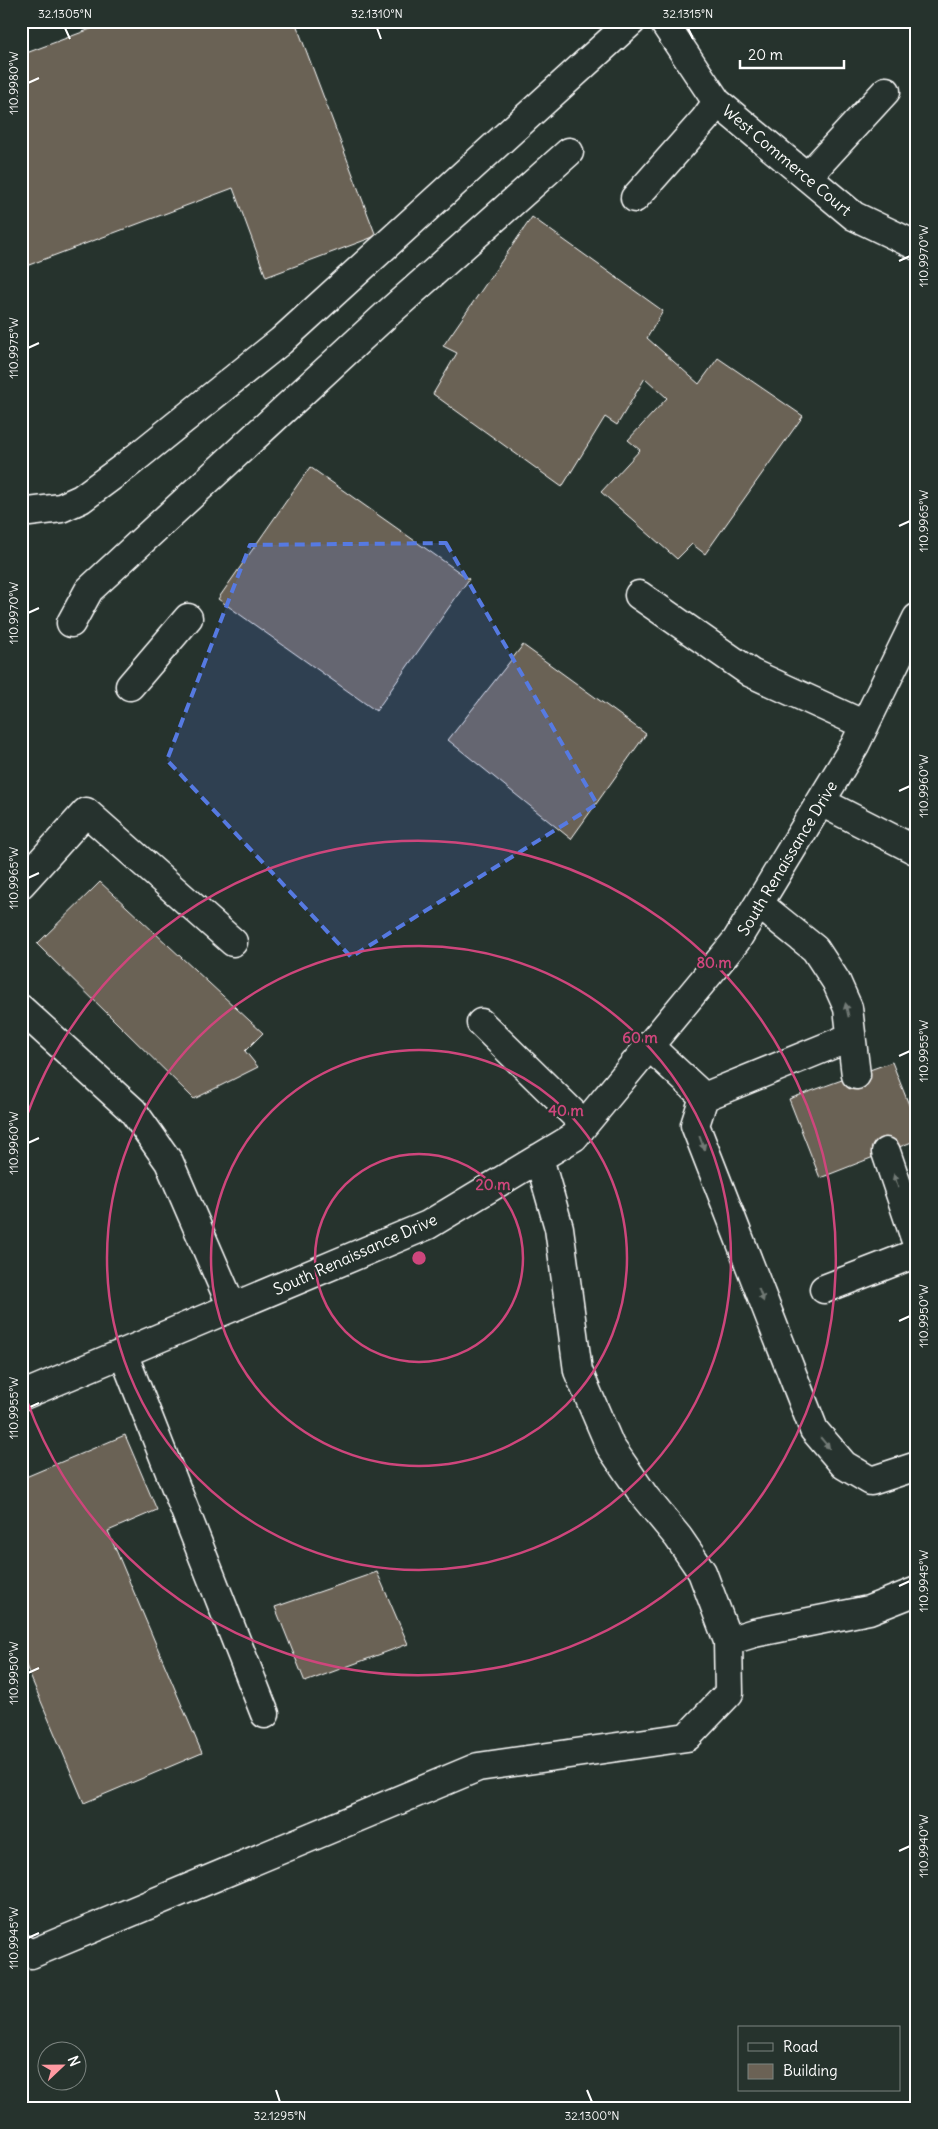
<svg xmlns="http://www.w3.org/2000/svg" width="938" height="2129" viewBox="0 0 938 2129" font-family="Delius,sans-serif">
<style>
.building{fill:#6b6255;stroke:#fff}
.lines{fill:none;stroke-linecap:round;stroke-linejoin:round}
.minor-casing{stroke:#fff;stroke-width:31}
.minor{stroke:#26332d;stroke-width:28}
.oneway{fill:#727a76}
.marked{fill:#567ae2;fill-opacity:0.2;stroke:#567ae2;stroke-width:4;stroke-dasharray:10 6;stroke-linejoin:round}
.ticks{fill:none;stroke:#fff;stroke-width:2}
.ring{fill:none;stroke:#ce467c;stroke-width:2.5}
.labels{text-anchor:middle;dominant-baseline:central;stroke-width:4.5;stroke-linejoin:round;paint-order:stroke}
.street-label{font-size:16px;fill:#fff;stroke:#26332d}
.centre{fill:#ce467c;stroke:#26332d;stroke-width:2.5}
.ring-label{font-size:15px;text-anchor:middle;font-weight:bold;fill:#ce467c;stroke:#26332d;stroke-width:4.5;stroke-linejoin:round;paint-order:stroke}
.neatline{fill:none;stroke:#fff;stroke-width:2}
.ticks-label{font-size:12px;text-anchor:middle;fill:#fff}
</style>
<rect width="100%" height="100%" fill="#26332d"/>
<filter id="ink" filterUnits="userSpaceOnUse"><feTurbulence type="fractalNoise" baseFrequency=".02" numOctaves="2"/><feDisplacementMap in="SourceGraphic" scale="10" xChannelSelector="R" yChannelSelector="G"/><feConvolveMatrix kernelMatrix="1 2 1 2 8 2 1 2 1" color-interpolation-filters="sRGB"/></filter>
<g filter="url(#ink)">
<path class="building" d="M 112,21 L 295,21 L 376,236 L 266,277 L 233,188 L 21,268 L 21,55 Z
M 532,217 L 663,311 L 647,338 L 699,384 L 718,358 L 803,416 L 705,554 L 692,544 L 677,559 L 601,492 L 640,450 L 628,440 L 667,398 L 645,378 L 617,425 L 605,417 L 562,487 L 433,394 L 457,353 L 443,346 Z
M 310,467 L 469,579 L 376,711 L 218,599 Z
M 523,645 L 646,734 L 571,839 L 448,740 Z
M 100,882 L 263,1033 L 245,1051 L 258,1067 L 194,1099 L 37,944 Z
M 892,1062 L 917,1125 L 917,1140 L 820,1178 L 789,1099 Z
M 125,1435 L 157,1510 L 108,1531 L 202,1753 L 84,1803 L 21,1654 L 21,1479 Z
M 377,1572 L 408,1644 L 305,1682 L 275,1607 Z"/>
<g class="lines">
<g class="minor-casing">
<path id="minor" d="M 663,21 L 717,102 L 854,216 L 917,246
M 807,177 L 886,91
M 635,198 L 705,119 L 717,102
M 21,511 L 29,512 L 61,508 L 81,499 L 127,465 L 281,341 L 632,21
M 639,595 L 751,673 L 865,725
M 71,623 L 89,590 L 386,315 L 569,152
M 130,686 L 188,618
M 821,802 L 917,851
M 21,884 L 86,812 L 233,942
M 759,904 L 815,949 L 836,981 L 848,1008 L 856,1075
M 21,1009 L 133,1111 L 169,1162 L 232,1307
M 481,1023 L 584,1124
M 649,1046 L 704,1097 L 851,1037
M 704,1097 L 695,1125 L 814,1430 L 844,1465 L 871,1481 L 917,1466
M 886,1152 L 917,1244
M 539,1158 L 559,1228 L 578,1371 L 610,1446 L 645,1497 L 678,1537 L 702,1572 L 728,1641
M 824,1289 L 917,1253
M 123,1353 L 265,1714
M 21,1396 L 428,1225 L 574,1137 L 736,941 L 855,745 L 917,618
M 21,1948 L 31,1954 L 478,1767 L 687,1737 L 729,1693 L 728,1641 L 754,1633 L 869,1610 L 917,1591"/>
</g>
<use href="#minor" class="minor"/>
</g>
<defs><path id="oneway-solid" d="M-6-.8H1V-3.2L6.5 0L1 3.2V.8H-6Z" transform="scale(1.25)"/></defs>
<g class="oneway">
<use href="#oneway-solid" transform="translate(847 1010) rotate(-103)"/>
<use href="#oneway-solid" transform="translate(702 1143) rotate(69)"/>
<use href="#oneway-solid" transform="translate(896 1181) rotate(-109)"/>
<use href="#oneway-solid" transform="translate(761 1295) rotate(69)"/>
<use href="#oneway-solid" transform="translate(825 1443) rotate(50)"/>
</g>
</g>
<path class="marked" d="M 446,543 L 597,804 L 351,957 L 167,760 L 250,545 Z"/>
<path class="ticks" d="M 65,28 L 70,39M 377,28 L 381,39M 688,28 L 693,39M 28,83 L 39,78M 899,261 L 910,256M 28,348 L 39,343M 899,526 L 910,521M 28,613 L 39,608M 899,791 L 910,786M 28,878 L 39,873M 899,1056 L 910,1051M 28,1143 L 39,1138M 899,1321 L 910,1316M 28,1408 L 39,1403M 899,1586 L 910,1581M 28,1673 L 39,1668M 899,1851 L 910,1846M 28,1938 L 39,1933M 276,2090 L 280,2102M 587,2090 L 592,2102"/>
<g class="ring">
<circle cx="419" cy="1258" r="104"/>
<circle cx="419" cy="1258" r="208"/>
<circle cx="419" cy="1258" r="312"/>
<path d="M21 1133A417 417 0 1 1 21 1383"/>
</g>
<g class="labels">
<g class="street-label">
<text transform="translate(787 160) rotate(40)">West Commerce Court</text>
<text transform="translate(787 858) rotate(-59)">South Renaissance Drive</text>
<text transform="translate(355 1254) rotate(-24)">South Renaissance Drive</text>
</g>
</g>
<circle cx="419" cy="1258" r="8" class="centre"/>
<g class="ring-label">
<text x="714" y="968">80 m</text>
<text x="640" y="1043">60 m</text>
<text x="566" y="1116">40 m</text>
<text x="493" y="1190">20 m</text>
</g>
<rect width="938" height="2129" fill="none" stroke="#26332d" stroke-width="55"/>
<rect x="738" y="2026" width="162" height="65" fill="#26332d" stroke="#7d8581"/>
<rect x="748" y="2043" width="25" height="8" fill="#26332d" stroke="#7d8581"/>
<text x="783" y="2052" font-size="15" fill="#ffffff">Road</text>
<rect x="748" y="2064" width="25" height="15" fill="#6b6255" stroke="#7d8581"/>
<text x="783" y="2076" font-size="15" fill="#ffffff">Building</text>
<g transform="translate(62 2066) rotate(68)"><circle r="24" fill="#26332d" stroke="#7d8581"/>
<path d="M0-4L9 19L0 12L-9 19Z" fill="#ff9aa2"/>
<text y="-8" font-size="14" font-weight="bold" text-anchor="middle" fill="#ffffff">N</text>
</g>
<path d="M740 60v8h104v-8" fill="none" stroke="#ffffff" stroke-width="2.5"/>
<text x="748" y="60" font-size="15" fill="#ffffff" stroke="#26332d" stroke-width="4" paint-order="stroke">20 m</text>
<rect x="28" y="28" width="882" height="2074" class="neatline"/>
<g class="ticks-label">
<text x="65" y="18">32.1305°N</text>
<text x="377" y="18">32.1310°N</text>
<text x="688" y="18">32.1315°N</text>
<text transform="translate(14 83) rotate(-90)" y="4">110.9980°W</text>
<text transform="translate(924 256) rotate(-90)" y="4">110.9970°W</text>
<text transform="translate(14 348) rotate(-90)" y="4">110.9975°W</text>
<text transform="translate(924 521) rotate(-90)" y="4">110.9965°W</text>
<text transform="translate(14 613) rotate(-90)" y="4">110.9970°W</text>
<text transform="translate(924 786) rotate(-90)" y="4">110.9960°W</text>
<text transform="translate(14 878) rotate(-90)" y="4">110.9965°W</text>
<text transform="translate(924 1051) rotate(-90)" y="4">110.9955°W</text>
<text transform="translate(14 1143) rotate(-90)" y="4">110.9960°W</text>
<text transform="translate(924 1316) rotate(-90)" y="4">110.9950°W</text>
<text transform="translate(14 1408) rotate(-90)" y="4">110.9955°W</text>
<text transform="translate(924 1581) rotate(-90)" y="4">110.9945°W</text>
<text transform="translate(14 1673) rotate(-90)" y="4">110.9950°W</text>
<text transform="translate(924 1846) rotate(-90)" y="4">110.9940°W</text>
<text transform="translate(14 1938) rotate(-90)" y="4">110.9945°W</text>
<text x="280" y="2120">32.1295°N</text>
<text x="592" y="2120">32.1300°N</text>
</g>
</svg>
